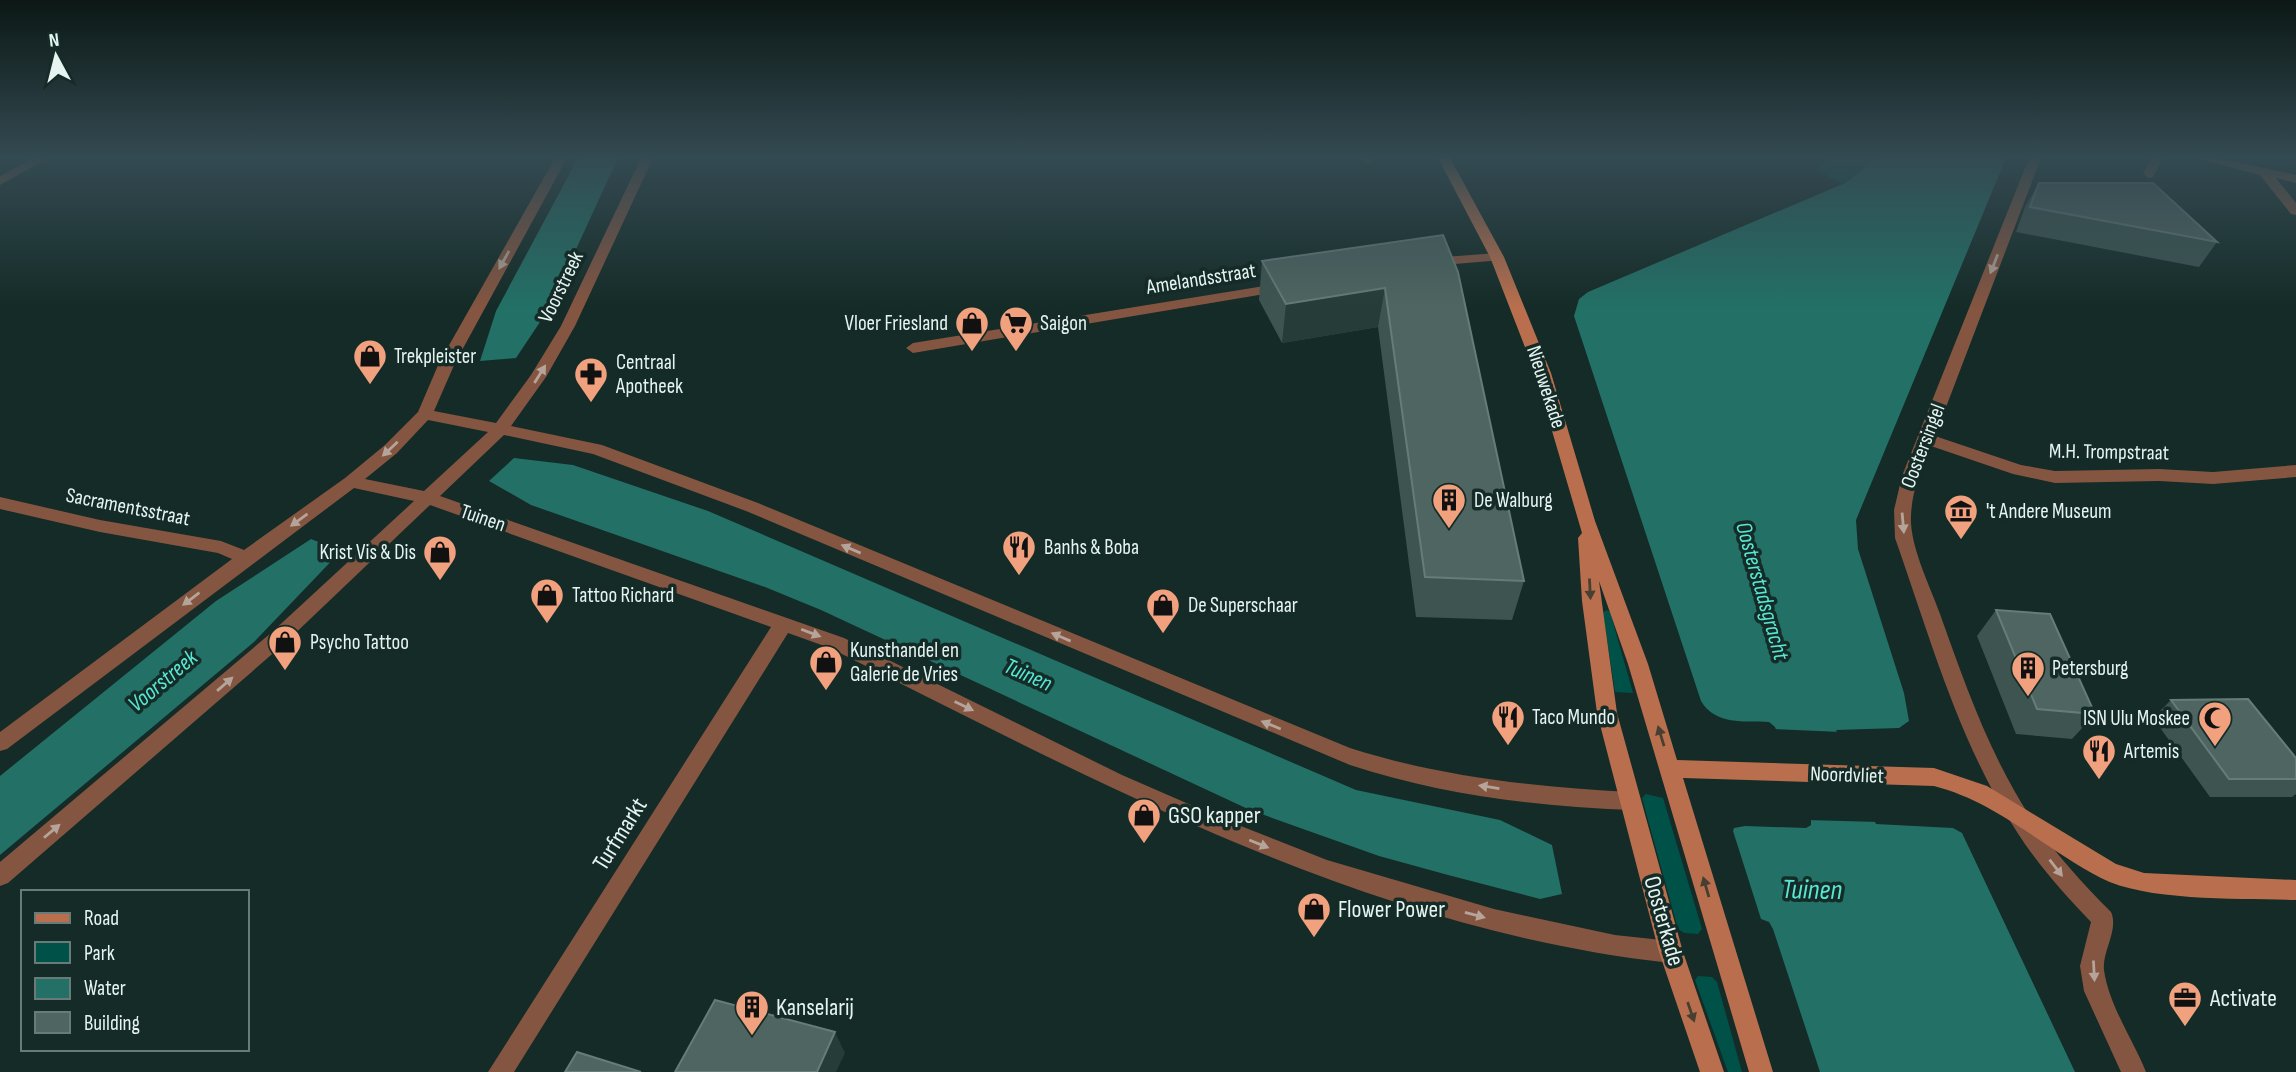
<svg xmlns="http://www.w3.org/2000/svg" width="2296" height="1072" viewBox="0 0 2296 1072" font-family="'Sofia Sans Condensed',sans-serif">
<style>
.green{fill:#005249}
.water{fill:#227066}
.pier{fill:#142b27}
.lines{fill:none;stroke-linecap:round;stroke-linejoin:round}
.street{fill:#845541;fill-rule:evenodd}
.secondary{fill:#b96f4d;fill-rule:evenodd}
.wall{fill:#3d5450}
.shaded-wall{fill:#253c38}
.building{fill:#4f6561;stroke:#677c78;stroke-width:2}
.oneway{fill:#b5a499}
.oneway2{fill:#463f32}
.labels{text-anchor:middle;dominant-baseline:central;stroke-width:7;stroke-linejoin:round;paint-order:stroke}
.street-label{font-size:21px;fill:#e6f4f1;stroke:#142b27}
.poi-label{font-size:21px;fill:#e6f4f1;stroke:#142b27;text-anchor:start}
.water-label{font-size:23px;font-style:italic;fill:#58e7d4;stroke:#142b27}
.near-poi-label{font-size:24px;fill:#e6f4f1;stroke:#142b27;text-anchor:start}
.near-street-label{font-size:24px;fill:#e6f4f1;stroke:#142b27}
.near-water-label{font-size:28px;font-style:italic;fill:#58e7d4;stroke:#142b27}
</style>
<rect width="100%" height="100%" fill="#142b27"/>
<path class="green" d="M 1829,158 L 1876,158 L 1842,184 L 1817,170 Z
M 1607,610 L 1610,612 L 1633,693 L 1615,692 L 1603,612 Z
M 1646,794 L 1663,798 L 1702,929 L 1698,934 L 1684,933 L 1678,929 L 1642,798 Z
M 1698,976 L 1712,977 L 1717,982 L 1742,1072 L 1728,1072 L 1695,980 Z"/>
<path class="water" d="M 578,158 L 618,158 L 548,310 L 516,358 L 480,361 L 496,311 Z
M 1876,158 L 2006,158 L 1856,520 L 1858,549 L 1904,693 L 1909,721 L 1899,728 L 1836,730 L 1876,824 L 1953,828 L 1962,833 L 2075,1072 L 1820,1072 L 1773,929 L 1769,922 L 1761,919 L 1733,831 L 1734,828 L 1745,826 L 1806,828 L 1811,825 L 1811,819 L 1775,727 L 1769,722 C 1744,721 1715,725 1701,701 L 1574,316 L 1579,299 L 1588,292 L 1845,183 Z
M 514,458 L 573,465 L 708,511 L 1356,790 L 1500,820 L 1552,845 L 1562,894 L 1540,899 L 1448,875 L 1379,856 L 1250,810 L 821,610 L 765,587 L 531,505 L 489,481 Z
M 311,539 L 341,551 L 254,642 L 0,855 L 0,776 L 216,601 Z"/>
<path class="pier" d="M 1772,729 L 1841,732 L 1879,822 L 1807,820 Z"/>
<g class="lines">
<path class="street" d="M 34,158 L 48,158 L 0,185 L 0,176 Z
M 555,158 L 567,158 L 455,363 L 434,411 L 496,423 L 531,375 L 561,326 L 641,158 L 653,158 L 575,326 L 546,377 L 511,426 L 602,445 L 758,503 L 1350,748 C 1441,777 1535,787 1630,792 L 1637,795 L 1641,801 L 1637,807 L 1630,810 C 1535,806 1441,795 1350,765 L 746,511 L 593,454 L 504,435 L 440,496 L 844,638 L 1122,775 L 1223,819 L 1327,860 L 1494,909 L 1615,935 L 1671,941 L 1679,944 L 1683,952 L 1679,960 L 1671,963 C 1368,930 1098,782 830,648 L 788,633 L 514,1072 L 488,1072 L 771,627 L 430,505 L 285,643 L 8,883 L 0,886 L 0,862 L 271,633 L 414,501 L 354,488 L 7,749 L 0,751 L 0,732 L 232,559 L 218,553 L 100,532 L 0,509 L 0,497 L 100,520 L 221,541 L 244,550 L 345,478 L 385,445 L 418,412 L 439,363 ZM 428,420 L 488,432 L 424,491 L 365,479 L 397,453 Z
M 1360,158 L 1373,158 L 1374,159 L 1368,163 Z
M 2029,158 L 2041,158 L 1935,436 L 2021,465 L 2055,471 L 2159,469 L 2213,472 L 2296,465 L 2296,477 L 2213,484 L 2159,481 L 2055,483 L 2013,474 L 1931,446 C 1920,471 1910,496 1911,523 C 1913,553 1930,586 1940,614 C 1965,684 1990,756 2031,818 C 2054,852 2082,883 2111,912 C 2119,930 2102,951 2104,970 C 2109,1006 2133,1039 2146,1072 L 2121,1072 L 2084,991 L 2080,966 L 2091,922 C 2064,894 2038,865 2017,832 C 1959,743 1930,637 1895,538 L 1894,510 L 1902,476 Z
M 2151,158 L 2163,158 L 2153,177 L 2149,178 L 2143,174 Z
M 2196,158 L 2217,158 L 2296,175 L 2296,183 L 2276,178 L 2296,203 L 2296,215 L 2291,214 L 2260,175 Z
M 1497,253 L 1502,254 L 1502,260 L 1431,266 L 1424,262 L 1431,258 Z
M 1283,283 L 1288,284 L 1288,290 L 913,353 L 906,348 L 913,343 Z"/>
<path class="secondary" d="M 1438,158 L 1450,158 L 1504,257 L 1551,373 L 1595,521 L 1648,664 L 1677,760 L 1934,768 L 1987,786 L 2116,864 L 2144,873 L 2296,880 L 2296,900 C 2242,898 2147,902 2101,878 C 2045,849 1997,802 1934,786 L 1683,778 L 1773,1072 L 1749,1072 L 1628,664 L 1599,581 L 1617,713 L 1683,952 L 1724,1072 L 1700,1072 L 1659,952 L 1597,713 L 1582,601 L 1578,538 L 1582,533 L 1535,373 L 1490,257 Z"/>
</g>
<path class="wall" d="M 2039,183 L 2217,242 L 2199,267 L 2016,232 L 2025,207 Z
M 1443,235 L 1524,581 L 1512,620 L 1416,617 L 1378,327 L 1282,343 L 1259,300 L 1262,261 Z
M 1996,610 L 2095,714 L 2072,739 L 2016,734 L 1977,636 Z
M 2171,700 L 2296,758 L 2296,794 L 2292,797 L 2210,797 L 2153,718 Z"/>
<path class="shaded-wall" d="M 1385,288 L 1378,327 L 1282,343 L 1286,304 Z
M 835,1032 L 845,1053 L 836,1072 L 817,1072 Z"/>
<path class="building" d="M 2039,183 L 2153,183 L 2217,242 L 2030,207 Z
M 1443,235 L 1458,272 L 1524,581 L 1425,577 L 1385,288 L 1286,304 L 1262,261 Z
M 1996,610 L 2050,614 L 2095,714 L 2037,709 Z
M 2248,699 L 2296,758 L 2296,779 L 2229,779 L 2171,700 Z
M 715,1000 L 835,1032 L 817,1072 L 675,1072 Z
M 577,1052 L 641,1072 L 565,1072 Z"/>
<defs><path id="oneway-solid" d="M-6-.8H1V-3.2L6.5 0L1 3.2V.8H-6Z" transform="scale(1.75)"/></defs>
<g class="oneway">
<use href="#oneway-solid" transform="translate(504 260) rotate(119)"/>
<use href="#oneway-solid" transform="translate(1994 264) rotate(111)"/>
<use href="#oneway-solid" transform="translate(540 374) rotate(-58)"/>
<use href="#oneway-solid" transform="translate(390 449) rotate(137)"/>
<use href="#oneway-solid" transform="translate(299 520) rotate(144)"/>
<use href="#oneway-solid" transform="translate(1903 523) rotate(85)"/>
<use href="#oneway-solid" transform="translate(851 549) rotate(-157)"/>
<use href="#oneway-solid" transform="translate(191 599) rotate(143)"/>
<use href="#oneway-solid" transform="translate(811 633) rotate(21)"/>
<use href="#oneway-solid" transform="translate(1061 637) rotate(-157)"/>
<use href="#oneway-solid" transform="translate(225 684) rotate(-41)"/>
<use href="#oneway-solid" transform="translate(964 706) rotate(26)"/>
<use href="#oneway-solid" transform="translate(1271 725) rotate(-158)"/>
<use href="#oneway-solid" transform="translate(1489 787) rotate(-171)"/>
<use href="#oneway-solid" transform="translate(52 831) rotate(-40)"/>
<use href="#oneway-solid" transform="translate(1259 844) rotate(22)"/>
<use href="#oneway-solid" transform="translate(2056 868) rotate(52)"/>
<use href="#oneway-solid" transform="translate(1475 915) rotate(15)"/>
<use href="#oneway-solid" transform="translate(2094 971) rotate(87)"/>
</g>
<g class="oneway2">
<use href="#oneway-solid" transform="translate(1590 589) rotate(87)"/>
<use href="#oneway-solid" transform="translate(1661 736) rotate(-107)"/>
<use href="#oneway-solid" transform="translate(1706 887) rotate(-106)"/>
<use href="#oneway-solid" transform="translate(1691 1012) rotate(71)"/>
</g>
<linearGradient id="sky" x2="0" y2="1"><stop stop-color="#0b1815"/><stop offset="0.51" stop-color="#344a52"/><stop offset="1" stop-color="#344a52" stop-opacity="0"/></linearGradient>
<rect width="2296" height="308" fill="url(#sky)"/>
<defs>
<g id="shop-pin" transform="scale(1.75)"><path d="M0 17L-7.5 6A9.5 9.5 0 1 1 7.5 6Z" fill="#f1a17d" stroke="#142b27"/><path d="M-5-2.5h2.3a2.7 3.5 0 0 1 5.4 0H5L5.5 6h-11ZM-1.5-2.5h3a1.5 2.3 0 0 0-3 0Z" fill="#111"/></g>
<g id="supermarket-pin" transform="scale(1.75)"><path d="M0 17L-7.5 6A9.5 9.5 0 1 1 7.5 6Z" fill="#f1a17d" stroke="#142b27"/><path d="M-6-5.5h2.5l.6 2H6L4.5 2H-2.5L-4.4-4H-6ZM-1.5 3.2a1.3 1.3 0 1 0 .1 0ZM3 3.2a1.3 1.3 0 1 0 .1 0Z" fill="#111"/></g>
<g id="pharmacy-pin" transform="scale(1.75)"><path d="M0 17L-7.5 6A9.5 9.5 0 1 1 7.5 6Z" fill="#f1a17d" stroke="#142b27"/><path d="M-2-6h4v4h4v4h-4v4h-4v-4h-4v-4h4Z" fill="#111"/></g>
<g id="building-pin" transform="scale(1.75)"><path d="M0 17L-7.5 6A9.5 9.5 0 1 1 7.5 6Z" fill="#f1a17d" stroke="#142b27"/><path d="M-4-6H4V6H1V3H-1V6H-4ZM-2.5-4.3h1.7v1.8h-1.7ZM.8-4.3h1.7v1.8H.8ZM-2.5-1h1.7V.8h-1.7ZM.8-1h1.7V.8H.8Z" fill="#111"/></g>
<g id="museum-pin" transform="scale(1.75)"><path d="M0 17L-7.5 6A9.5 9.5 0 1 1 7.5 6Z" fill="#f1a17d" stroke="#142b27"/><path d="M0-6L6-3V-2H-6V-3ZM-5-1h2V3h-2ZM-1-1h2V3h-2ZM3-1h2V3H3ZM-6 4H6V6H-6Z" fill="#111"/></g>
<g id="restaurant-pin" transform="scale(1.75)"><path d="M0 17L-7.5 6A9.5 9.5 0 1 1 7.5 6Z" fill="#f1a17d" stroke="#142b27"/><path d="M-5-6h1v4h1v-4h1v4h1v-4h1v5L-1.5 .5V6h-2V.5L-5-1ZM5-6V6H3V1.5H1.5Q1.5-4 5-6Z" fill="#111"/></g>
<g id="mosque-pin" transform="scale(1.75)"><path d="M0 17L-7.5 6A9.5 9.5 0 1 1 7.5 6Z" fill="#f1a17d" stroke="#142b27"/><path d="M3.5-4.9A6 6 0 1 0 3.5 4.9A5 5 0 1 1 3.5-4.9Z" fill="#111"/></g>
<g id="office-pin" transform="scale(1.75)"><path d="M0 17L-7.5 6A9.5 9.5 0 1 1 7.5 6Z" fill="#f1a17d" stroke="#142b27"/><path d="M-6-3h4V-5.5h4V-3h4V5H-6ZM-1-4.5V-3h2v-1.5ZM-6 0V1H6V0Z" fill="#111"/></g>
</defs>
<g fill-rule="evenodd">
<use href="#shop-pin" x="972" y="323"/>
<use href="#supermarket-pin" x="1016" y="323"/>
<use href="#shop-pin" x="370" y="356"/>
<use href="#pharmacy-pin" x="591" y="374"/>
<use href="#building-pin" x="1449" y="500"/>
<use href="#museum-pin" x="1961" y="511"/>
<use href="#restaurant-pin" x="1019" y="547"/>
<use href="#shop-pin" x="440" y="552"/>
<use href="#shop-pin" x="547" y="595"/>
<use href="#shop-pin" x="1163" y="605"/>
<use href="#shop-pin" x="285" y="642"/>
<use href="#shop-pin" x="826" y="662"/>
<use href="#building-pin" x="2028" y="668"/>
<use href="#restaurant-pin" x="1508" y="717"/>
<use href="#mosque-pin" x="2215" y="718"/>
<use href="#restaurant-pin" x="2099" y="751"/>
<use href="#shop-pin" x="1144" y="815"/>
<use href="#shop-pin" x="1314" y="909"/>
<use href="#office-pin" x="2185" y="998"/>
<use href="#building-pin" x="752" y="1007"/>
</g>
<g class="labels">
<g class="street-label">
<text transform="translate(1201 279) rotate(-9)">Amelandsstraat</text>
<text transform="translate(561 287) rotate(-64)">Voorstreek</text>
<text transform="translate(1546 387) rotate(72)">Nieuwekade</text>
<text transform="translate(1923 446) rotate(-69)">Oostersingel</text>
<text transform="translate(2109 452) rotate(1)">M.H. Trompstraat</text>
<text transform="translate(128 507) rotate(11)">Sacramentsstraat</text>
<text transform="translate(483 518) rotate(19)">Tuinen</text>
<text transform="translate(1847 775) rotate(2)">Noordvliet</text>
</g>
<g class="poi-label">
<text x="948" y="323" text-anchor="end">Vloer Friesland</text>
<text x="1040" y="323">Saigon</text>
<text x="394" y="356">Trekpleister</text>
<text x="616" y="362">Centraal<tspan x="616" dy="24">Apotheek</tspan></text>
<text x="1474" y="500">De Walburg</text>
<text x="1986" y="511">'t Andere Museum</text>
<text x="1044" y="547">Banhs &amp; Boba</text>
<text x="416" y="552" text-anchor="end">Krist Vis &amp; Dis</text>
<text x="572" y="595">Tattoo Richard</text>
<text x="1188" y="605">De Superschaar</text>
<text x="310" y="642">Psycho Tattoo</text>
<text x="850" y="650">Kunsthandel en<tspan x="850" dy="24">Galerie de Vries</tspan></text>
<text x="2052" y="668">Petersburg</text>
<text x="1532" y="717">Taco Mundo</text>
<text x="2190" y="718" text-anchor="end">ISN Ulu Moskee</text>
<text x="2124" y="751">Artemis</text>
</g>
<g class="water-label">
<text transform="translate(1762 591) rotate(74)">Oosterstadsgracht</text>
<text transform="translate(1028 675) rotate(24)">Tuinen</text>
<text transform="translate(163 681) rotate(-40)">Voorstreek</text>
</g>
<g class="near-poi-label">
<text x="1168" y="815">GSO kapper</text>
<text x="1338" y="909">Flower Power</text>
<text x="2210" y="998">Activate</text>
<text x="776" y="1007">Kanselarij</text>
</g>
<g class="near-street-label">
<text transform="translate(620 834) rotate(-58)">Turfmarkt</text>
<text transform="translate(1664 921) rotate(74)">Oosterkade</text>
</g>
<g class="near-water-label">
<text transform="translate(1812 890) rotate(1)">Tuinen</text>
</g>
</g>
<rect x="21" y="890" width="228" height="161" fill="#142b27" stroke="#687b78" stroke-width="2"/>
<rect x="35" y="913" width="35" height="10" fill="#b96f4d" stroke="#687b78" stroke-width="2"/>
<text x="84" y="925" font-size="21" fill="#e6f4f1">Road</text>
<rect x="35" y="942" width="35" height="21" fill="#005249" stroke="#687b78" stroke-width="2"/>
<text x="84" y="960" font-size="21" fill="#e6f4f1">Park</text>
<rect x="35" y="978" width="35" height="21" fill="#227066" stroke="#687b78" stroke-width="2"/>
<text x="84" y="995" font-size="21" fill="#e6f4f1">Water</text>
<rect x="35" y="1012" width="35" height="21" fill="#4f6561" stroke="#687b78" stroke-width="2"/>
<text x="84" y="1030" font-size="21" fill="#e6f4f1">Building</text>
<g transform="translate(56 56) rotate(353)" stroke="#142b27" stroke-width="5" paint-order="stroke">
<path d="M0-5L12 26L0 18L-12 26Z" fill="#e6f4f1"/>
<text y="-10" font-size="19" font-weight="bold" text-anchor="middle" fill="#e6f4f1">N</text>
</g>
</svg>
